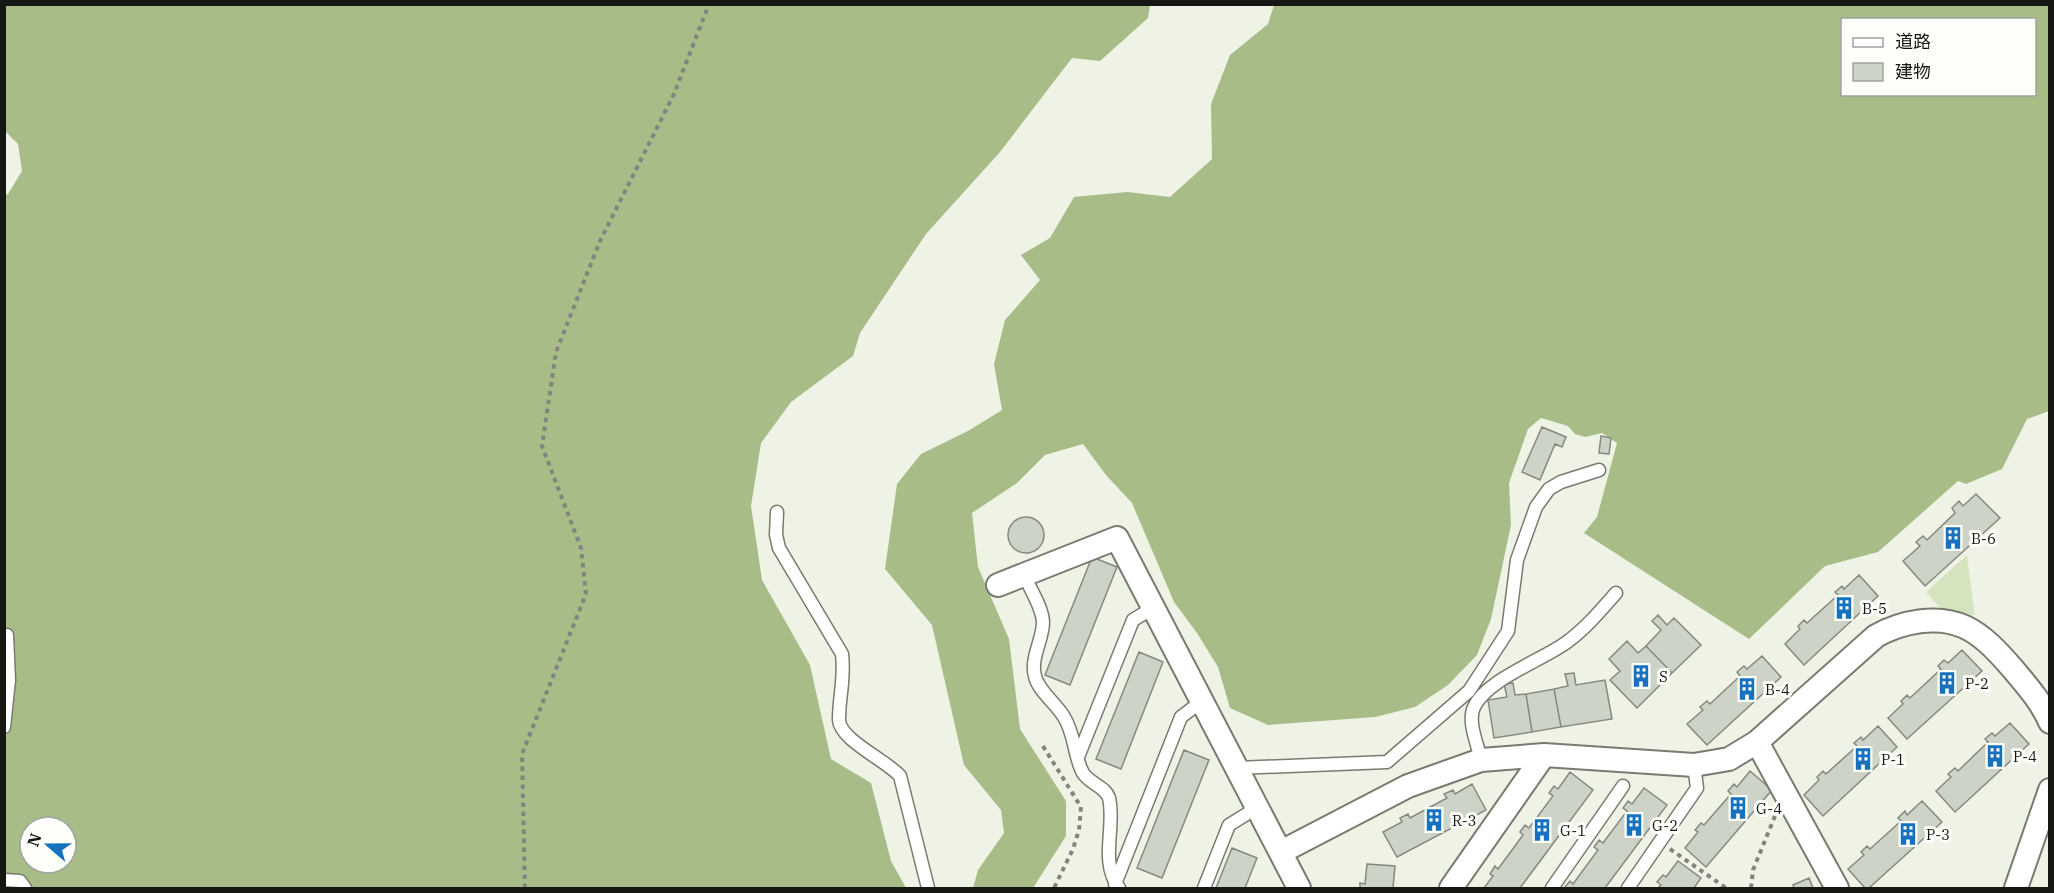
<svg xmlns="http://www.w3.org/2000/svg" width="2054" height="893" viewBox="0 0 2054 893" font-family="'IBM Plex Serif','Noto Sans JP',serif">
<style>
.green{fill:#d5e4be}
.forest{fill:#a8bc87;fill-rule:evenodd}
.building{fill:#cdd3c6;stroke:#85897e;stroke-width:1.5}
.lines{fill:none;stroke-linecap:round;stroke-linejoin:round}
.service-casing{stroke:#777c71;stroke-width:15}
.minor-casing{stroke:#777c71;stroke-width:26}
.path{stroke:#82857d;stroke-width:4;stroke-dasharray:4.5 4.5;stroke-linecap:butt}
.service{stroke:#fff;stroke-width:12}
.minor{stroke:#fff;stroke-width:22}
.labels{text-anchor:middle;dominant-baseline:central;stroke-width:6;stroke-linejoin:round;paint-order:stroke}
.poi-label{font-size:15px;fill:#161713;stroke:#fdfffa;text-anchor:start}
</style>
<rect width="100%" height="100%" fill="#eef3e6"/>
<path class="green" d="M 1967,555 L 1974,611 L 1975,615 L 1943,611 L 1926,592 Z"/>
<path class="forest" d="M 5,5 L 1150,5 L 1148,18 L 1100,61 L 1072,58 L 1000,152 L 926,234 L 860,333 L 853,356 L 791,402 L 761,443 L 751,506 L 762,580 L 810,665 L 831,759 L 871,783 L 891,861 L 906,888 L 5,888 L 4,195 L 8,194 L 22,171 L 18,144 L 5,131 ZM 30,827 L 66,827 L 66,863 L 30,863 Z
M 1274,5 L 2049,5 L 2049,411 L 2027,419 L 2002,469 L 1966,484 L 1958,481 L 1878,552 L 1825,566 L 1749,639 L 1584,533 L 1597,517 L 1617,443 L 1602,433 L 1585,437 L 1575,434 L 1568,426 L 1541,418 L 1528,429 L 1509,483 L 1511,525 L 1491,619 L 1477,655 L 1448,685 L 1415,707 L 1375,717 L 1268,725 L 1230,708 L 1218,667 L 1197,633 L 1174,602 L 1132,503 L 1106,475 L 1083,444 L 1045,455 L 1017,483 L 972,513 L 978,567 L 1009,639 L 1020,729 L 1066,801 L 1066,836 L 1033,888 L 973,888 L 978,870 L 1004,833 L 1001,810 L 964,765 L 932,625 L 885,569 L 897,484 L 921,454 L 968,431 L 1002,410 L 994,364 L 1005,320 L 1040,280 L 1021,255 L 1050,238 L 1074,197 L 1127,192 L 1170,197 L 1212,159 L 1211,104 L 1230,55 L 1268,24 ZM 1842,20 L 2034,20 L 2034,94 L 1842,94 Z"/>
<path class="building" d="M 1542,427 L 1566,437 L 1562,447 L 1555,444 L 1540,480 L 1522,472 Z
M 1601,436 L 1611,438 L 1609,454 L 1599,453 Z
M 1976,494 L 2000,518 L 1925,586 L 1903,561 L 1920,546 L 1916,542 L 1923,536 L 1927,540 L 1955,513 L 1952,508 L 1959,501 L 1963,506 Z
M1008 535a18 18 0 1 1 36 0a18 18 0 1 1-36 0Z
M 1092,557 L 1117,567 L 1070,685 L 1045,675 Z
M 1859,575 L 1878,596 L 1804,665 L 1785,644 L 1800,629 L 1798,626 L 1804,620 L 1807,623 L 1838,595 L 1835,592 L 1842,586 L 1844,589 Z
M 1658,615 L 1667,625 L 1674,618 L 1701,645 L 1672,673 L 1646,646 L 1661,630 L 1652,621 Z
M 1627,641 L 1638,653 L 1646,646 L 1672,673 L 1637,708 L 1610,680 L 1620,671 L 1609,659 Z
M 1962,650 L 1982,671 L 1907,739 L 1888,718 L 1903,704 L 1901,701 L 1907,695 L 1910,698 L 1941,669 L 1938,666 L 1944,660 L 1948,663 Z
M 1139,652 L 1163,662 L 1121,769 L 1096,759 Z
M 1762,656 L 1781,677 L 1707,745 L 1687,724 L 1703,710 L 1700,707 L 1707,701 L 1710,704 L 1740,676 L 1737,672 L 1744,666 L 1747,669 Z
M 1574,673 L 1576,685 L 1605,680 L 1612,719 L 1561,727 L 1554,689 L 1568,686 L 1565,674 Z
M 1513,683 L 1515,695 L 1526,694 L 1532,732 L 1494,738 L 1488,700 L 1507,697 L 1504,684 Z
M 1554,689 L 1561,727 L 1532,732 L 1526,694 Z
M 2010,723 L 2029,744 L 1955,812 L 1936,791 L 1951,777 L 1948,774 L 1955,768 L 1958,771 L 1988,742 L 1985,739 L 1992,733 L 1995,736 Z
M 1878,726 L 1897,747 L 1823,816 L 1804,795 L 1819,780 L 1817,777 L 1823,771 L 1826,774 L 1857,746 L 1854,743 L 1861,737 L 1863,740 Z
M 1184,750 L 1209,760 L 1162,878 L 1137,868 Z
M 1750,771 L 1772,790 L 1706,867 L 1685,848 L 1698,832 L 1695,830 L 1701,823 L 1704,825 L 1731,794 L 1728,791 L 1734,784 L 1737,787 Z
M 1570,772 L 1593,790 L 1520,888 L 1484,888 L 1493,876 L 1490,874 L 1495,866 L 1498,869 L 1523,835 L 1520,832 L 1525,825 L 1529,828 L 1553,796 L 1549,793 L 1554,786 L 1558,789 Z
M 1472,784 L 1486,810 L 1397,857 L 1383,832 L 1402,822 L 1400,818 L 1408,814 L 1410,818 L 1447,798 L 1444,794 L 1453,790 L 1455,794 Z
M 1644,788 L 1667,805 L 1605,888 L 1564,888 L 1570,881 L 1573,884 L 1598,850 L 1594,847 L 1599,840 L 1603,843 L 1627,811 L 1623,808 L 1628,801 L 1632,804 Z
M 1922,801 L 1942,822 L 1869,888 L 1865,888 L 1848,869 L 1864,855 L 1861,852 L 1867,846 L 1870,849 L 1901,821 L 1898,818 L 1905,811 L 1907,815 Z
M 1232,848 L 1257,858 L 1245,888 L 1216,888 Z
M 1678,861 L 1701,878 L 1694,888 L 1658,888 L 1661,885 L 1657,882 L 1663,875 L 1666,877 Z
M 1367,864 L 1395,866 L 1393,888 L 1360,888 L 1360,883 L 1365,884 Z
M 1809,878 L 1813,888 L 1794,888 L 1793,885 Z"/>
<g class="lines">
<g class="service-casing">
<path id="service" d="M 777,512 L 776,535 L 779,548 L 842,654 C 845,679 839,696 839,720 C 840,740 886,760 900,776 L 928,888
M 1024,575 C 1030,589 1042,606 1043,622 C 1043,640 1030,658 1035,676 C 1038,691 1056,703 1064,717 C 1075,734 1074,757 1083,773 C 1090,784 1105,786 1109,798 C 1116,827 1099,861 1119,888
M 4,635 L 7,635 L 9,680 L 4,727
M 1078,757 L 1133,620 L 1153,608
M 1481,760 C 1478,745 1467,722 1474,707 C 1487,679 1543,660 1567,642 C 1586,628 1601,610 1616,593
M 1237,768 L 1387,762 L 1469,691 L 1508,631 L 1517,560 L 1536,507 L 1549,489 L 1561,482 L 1599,470
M 4,880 L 20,881 L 25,888
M 1115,884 L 1181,717 L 1202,701
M 1204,888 L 1229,825 L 1258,807
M 1552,888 L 1623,786
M 1628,888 L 1697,788 L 1694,765"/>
</g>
<g class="minor-casing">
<path id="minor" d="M 998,585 L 1117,538 L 1299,888
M 1757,742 L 1837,888
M 1281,852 L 1408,786 L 1481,760 L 1544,755 L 1694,765 L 1729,759 L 1757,742 L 1876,636 C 1901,622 1937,614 1965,627 C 1984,636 1999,653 2013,669 C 2027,686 2041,701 2050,722
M 1451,888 L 1544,755
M 2016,888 L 2050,790"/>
</g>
<path class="path" d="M 1043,746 L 1081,807 L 1079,830 L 1073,849 L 1054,888
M 1670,849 L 1726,888
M 525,888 L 522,754 L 586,594 L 581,548 L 542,446 L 556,352 L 600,241 L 674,94 L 709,4
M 1751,888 L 1753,870 L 1775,816"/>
<use href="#service" class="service"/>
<use href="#minor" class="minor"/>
</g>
<defs>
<g id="building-bare" transform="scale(1.8)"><path d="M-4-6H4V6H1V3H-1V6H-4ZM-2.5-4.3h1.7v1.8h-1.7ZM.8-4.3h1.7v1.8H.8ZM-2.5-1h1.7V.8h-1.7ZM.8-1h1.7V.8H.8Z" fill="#1671be" stroke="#fdfffa" stroke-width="2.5" paint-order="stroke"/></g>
</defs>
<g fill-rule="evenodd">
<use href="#building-bare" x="1953" y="538"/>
<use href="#building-bare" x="1844" y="608"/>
<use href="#building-bare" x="1641" y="676"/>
<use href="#building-bare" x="1947" y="683"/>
<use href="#building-bare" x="1747" y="689"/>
<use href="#building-bare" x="1995" y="756"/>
<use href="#building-bare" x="1863" y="759"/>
<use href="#building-bare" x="1738" y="808"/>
<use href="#building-bare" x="1434" y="820"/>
<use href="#building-bare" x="1634" y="825"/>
<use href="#building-bare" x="1542" y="830"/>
<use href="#building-bare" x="1908" y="834"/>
</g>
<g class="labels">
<g class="poi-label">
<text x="1971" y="538">B-6</text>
<text x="1862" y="608">B-5</text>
<text x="1659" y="676">S</text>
<text x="1965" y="683">P-2</text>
<text x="1765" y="689">B-4</text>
<text x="2013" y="756">P-4</text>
<text x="1881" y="759">P-1</text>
<text x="1756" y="808">G-4</text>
<text x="1452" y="820">R-3</text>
<text x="1652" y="825">G-2</text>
<text x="1560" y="830">G-1</text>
<text x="1926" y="834">P-3</text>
</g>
</g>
<rect width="2054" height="893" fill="none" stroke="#161713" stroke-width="12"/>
<rect x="1841" y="18" width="195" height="78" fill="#fdfffa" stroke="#a1a29e" stroke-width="1.5"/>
<rect x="1853" y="38" width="30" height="9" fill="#ffffff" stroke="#a1a29e" stroke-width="1.5"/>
<text x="1895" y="48" font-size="18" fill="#161713">道路</text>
<rect x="1853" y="63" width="30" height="18" fill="#cdd3c6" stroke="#a1a29e" stroke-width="1.5"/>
<text x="1895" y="78" font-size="18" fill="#161713">建物</text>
<g transform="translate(48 845) rotate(290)"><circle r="28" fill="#fdfffa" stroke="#a1a29e" stroke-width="1.5"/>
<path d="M0-4.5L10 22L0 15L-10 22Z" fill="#1671be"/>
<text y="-9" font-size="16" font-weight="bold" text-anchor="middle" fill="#161713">N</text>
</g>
</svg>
